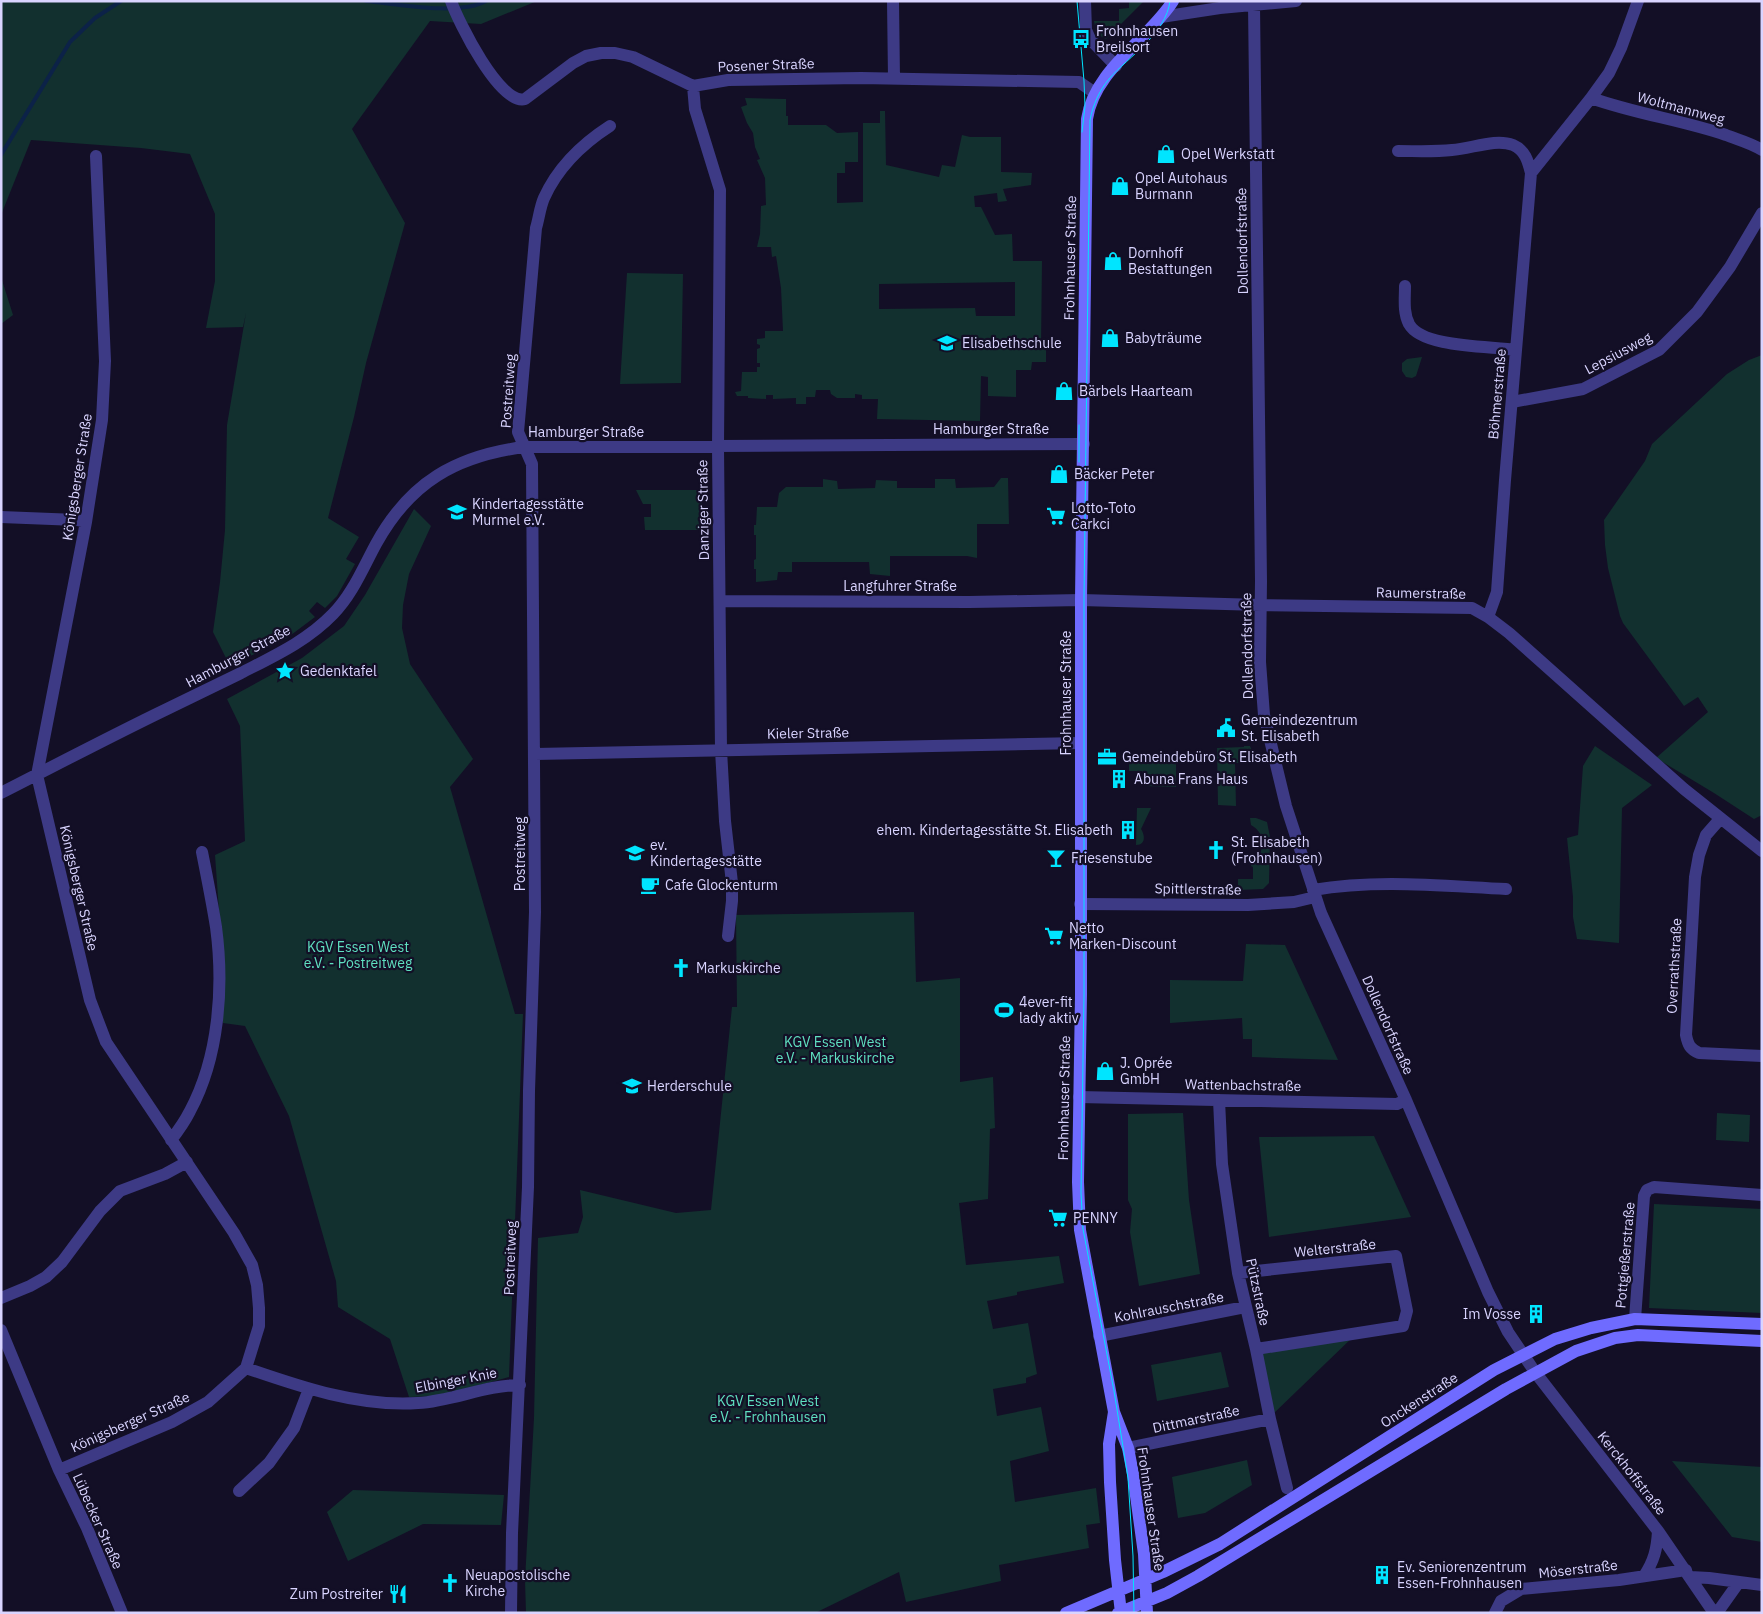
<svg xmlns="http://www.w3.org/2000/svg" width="1763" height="1614" viewBox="0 0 1763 1614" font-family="'IBM Plex Sans',sans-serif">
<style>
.green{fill:#12302f;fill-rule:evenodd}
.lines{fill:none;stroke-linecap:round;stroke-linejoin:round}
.stream{stroke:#0c2248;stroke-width:4}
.street{stroke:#3d3a85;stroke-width:12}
.secondary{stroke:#6f6bff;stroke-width:12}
.tram{stroke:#00e5ff;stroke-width:1}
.labels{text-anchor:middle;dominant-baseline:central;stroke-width:4.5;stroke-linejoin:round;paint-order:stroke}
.poi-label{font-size:14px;fill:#d9d4ff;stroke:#130f26;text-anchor:start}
.street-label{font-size:14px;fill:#d9d4ff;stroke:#130f26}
.park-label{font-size:14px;fill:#5fe0c0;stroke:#130f26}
</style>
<rect width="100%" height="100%" fill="#130f26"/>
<path class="green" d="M 1,1 L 537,1 L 481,24 L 430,21 L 352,129 L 405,223 L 366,363 L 354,417 L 328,518 L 359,537 L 346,559 L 355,564 L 337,596 L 325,608 L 317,602 L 309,611 L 315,617 L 287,638 L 230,666 L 213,632 L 220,582 L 225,530 L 227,425 L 246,313 L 243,327 L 206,328 L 215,281 L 215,214 L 190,154 L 141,148 L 31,140 L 1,215 Z
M 1129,1 L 1144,1 L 1106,39 C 1097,35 1096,31 1094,21 L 1119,21 L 1119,9 L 1129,8 Z
M 745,98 L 786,99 L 786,116 L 788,116 L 788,125 L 826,125 L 837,133 L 858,132 L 858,162 L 845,162 L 845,173 L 837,173 L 837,203 L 863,202 L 863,123 L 880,123 L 880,111 L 885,111 L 886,165 L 939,177 L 942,165 L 955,167 L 962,135 L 970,137 L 1001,137 L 1001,172 L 1032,173 L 1031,185 L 1003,189 L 1007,201 L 998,202 L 997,193 L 974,196 L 975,207 L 981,207 L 995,235 L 1012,234 L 1013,261 L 1042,261 L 1041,347 L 1046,348 L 1046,362 L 1032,362 L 1031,370 L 1016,370 L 1016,397 L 988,396 L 988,377 L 981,376 L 980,421 L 877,419 L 878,399 L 862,399 L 862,395 L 855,394 L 855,398 L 837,398 L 831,394 L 830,390 L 816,390 L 815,397 L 806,397 L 806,404 L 796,404 L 796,398 L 773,399 L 773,395 L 766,395 L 766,399 L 748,398 L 748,396 L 737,396 L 735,392 L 741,391 L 742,372 L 757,372 L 757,367 L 760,367 L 760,363 L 757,363 L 757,349 L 760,348 L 760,345 L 757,344 L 757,339 L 765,338 L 765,331 L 783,331 L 781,288 L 776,256 L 772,257 L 771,247 L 757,247 L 760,234 L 761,206 L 766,205 L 765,178 L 757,160 L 760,159 L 755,147 L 753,133 L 747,123 L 741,107 L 747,105 ZM 1015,282 L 1015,316 L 976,316 L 975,308 L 879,309 L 879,284 Z
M 627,273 L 683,274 L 681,383 L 620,384 Z
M 1,277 L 13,315 L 1,324 Z
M 1762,355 L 1762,815 L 1754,819 L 1714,793 L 1656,758 L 1708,712 L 1698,697 L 1684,706 L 1623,623 L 1620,616 L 1608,568 L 1605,545 L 1604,520 L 1645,461 L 1652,444 L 1727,374 L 1749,360 Z
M 1422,357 L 1416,376 L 1412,378 L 1406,377 L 1402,371 L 1402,363 L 1407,359 Z
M 1001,478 L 1008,478 L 1009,524 L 977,524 L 977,558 L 967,556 L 890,556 L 890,576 L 870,574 L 869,562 L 792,562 L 792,572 L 778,572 L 777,580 L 756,582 L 756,569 L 754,569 L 754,560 L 756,559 L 756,535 L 754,535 L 754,525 L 756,525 L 757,507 L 777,507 L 779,493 L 786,487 L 823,487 L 823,479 L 837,481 L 838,489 L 875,488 L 876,480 L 897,481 L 897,488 L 935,488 L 935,479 L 955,479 L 956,488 L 994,487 Z
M 636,490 L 702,490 L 702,530 L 645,530 L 644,517 L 651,517 L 651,504 L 643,504 Z
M 414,509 L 431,526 L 409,574 L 403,605 L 402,628 L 410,664 L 473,759 L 450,787 L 515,1014 L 523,1014 L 509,1377 L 440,1396 L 409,1397 L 390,1339 L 338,1307 L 336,1281 L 289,1116 L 245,1026 L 223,1023 L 221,939 L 215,855 L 245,841 L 240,726 L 227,699 L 302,658 L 344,626 L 365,595 Z
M 1244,746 L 1250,746 L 1257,763 L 1235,763 L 1236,806 L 1218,805 L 1217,748 L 1244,747 Z
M 1595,746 L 1652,785 L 1622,808 L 1619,943 L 1577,939 L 1573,917 L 1573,897 L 1567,838 L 1578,835 L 1583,766 Z
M 1129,760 L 1176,764 L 1176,787 L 1142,786 L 1142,771 L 1129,771 Z
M 1137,808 L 1151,808 L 1141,829 C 1145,835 1146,845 1136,845 Z
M 1250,818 L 1256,818 L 1267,822 L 1270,837 L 1269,883 L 1263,889 L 1238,890 L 1238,879 L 1253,879 L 1253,867 L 1251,866 L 1251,861 C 1267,853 1266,833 1251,825 Z
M 914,912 L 916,982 L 960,978 L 960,1082 L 993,1077 L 995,1128 L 990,1129 L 988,1199 L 959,1203 L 966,1265 L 1059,1256 L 1064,1283 L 1017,1292 L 1017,1295 L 987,1301 L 993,1329 L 1028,1323 L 1037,1374 L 1026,1378 L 1026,1383 L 993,1389 L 997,1416 L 1041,1407 L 1049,1451 L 1010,1461 L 1015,1502 L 1096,1488 L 1100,1523 L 1086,1525 L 1089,1548 L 999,1565 L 1001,1581 L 906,1602 L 899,1572 L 815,1613 L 526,1613 L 525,1580 L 534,1418 L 538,1238 L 578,1233 L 583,1217 L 580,1190 L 676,1213 L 711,1210 L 732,1007 L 737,1007 L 736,915 Z
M 1246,944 L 1285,945 L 1338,1060 L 1252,1057 L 1252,1039 L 1243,1039 L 1242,1018 L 1170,1023 L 1170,980 L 1243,981 Z
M 1183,1113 L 1189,1200 L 1200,1274 L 1139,1286 L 1130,1232 L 1132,1209 L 1128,1200 L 1128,1114 Z
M 1717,1113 L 1750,1115 L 1749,1142 L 1716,1140 Z
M 1374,1136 L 1411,1217 L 1269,1237 L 1259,1137 Z
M 1654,1204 L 1762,1209 L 1762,1313 L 1649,1308 Z
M 1355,1335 L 1272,1415 L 1259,1350 Z
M 1221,1352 L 1229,1387 L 1157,1401 L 1151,1365 Z
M 1247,1460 L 1252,1485 L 1205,1513 L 1178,1518 L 1172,1477 Z
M 1672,1461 L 1762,1467 L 1762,1542 L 1732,1537 Z
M 353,1490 L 504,1495 L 501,1525 L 423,1524 L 348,1561 L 327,1512 Z"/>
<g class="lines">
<path class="stream" d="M 366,1 C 398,4 459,16 486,1
M 1,155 L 70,42 L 95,18 L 121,1"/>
<path class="street" d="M 451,1 C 458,21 500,106 525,99 L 573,63 L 586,56 L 601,53 L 615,53 L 633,57 L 693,86 L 728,80 L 861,78 L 1079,82 L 1095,93
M 893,1 L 894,79
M 1085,1 L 1086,30 L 1090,39 L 1116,66
M 1254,5 L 1261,581 L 1260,662 L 1264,715 L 1286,806 L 1321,913 L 1406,1100 L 1488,1292 L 1508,1332 L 1535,1372 L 1658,1531 L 1714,1613
M 1161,17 L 1220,8 L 1296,1
M 693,86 L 695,109 L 720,190 L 718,447 L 721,750 L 725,821 L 732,883 L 732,901 L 728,936
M 1591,98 C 1636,114 1682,120 1726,135 C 1739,140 1751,143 1762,150
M 1398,151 C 1416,151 1434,152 1452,150 C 1471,149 1495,138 1513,145 C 1525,150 1528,161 1531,173
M 1405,286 C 1405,299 1403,312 1409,324 C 1422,348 1490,346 1516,350
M 1512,402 L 1583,389 L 1659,350 L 1697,312 L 1730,267 L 1762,213
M 1,517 L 77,520 L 86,522
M 720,601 L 969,602 L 1081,600 L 1261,605 L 1472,608 L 1488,617 L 1509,633 L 1684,789 L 1762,851
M 1488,617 L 1497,592 L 1505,480 L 1531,173 L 1591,98 L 1609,73 L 1621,48 L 1638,1
M 535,754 L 1081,743
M 1,793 C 56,765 111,736 167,709 C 192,697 216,685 241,673 C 274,656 307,641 333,614 C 352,595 363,568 376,544 C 410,482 456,456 524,447 L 1084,444
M 1720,819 L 1706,835 L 1699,855 L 1695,877 L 1686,1035 C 1688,1045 1690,1049 1699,1053 L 1762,1056
M 1313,890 C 1377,879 1442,886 1506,889
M 1080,904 L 1248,905 L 1294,902 L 1315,897
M 1079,1097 L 1397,1104 L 1406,1100
M 1219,1100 L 1222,1164 L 1238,1273 L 1256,1349 L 1270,1419 L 1287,1488
M 171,1140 C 178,1131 185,1121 190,1111 C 219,1057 224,987 216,927 C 212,902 207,877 202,852
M 1238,1273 L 1396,1256 L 1407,1311 L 1403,1326 L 1256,1349
M 1,1298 L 30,1286 L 46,1277 L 62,1262 L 100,1211 L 120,1191 L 165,1174 L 187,1162
M 1635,1319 L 1644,1196 L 1647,1190 L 1654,1187 L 1762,1195
M 1,1330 L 59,1470 L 87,1528 L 122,1613
M 1099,1336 L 1245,1307
M 246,1368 C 301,1387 359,1407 418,1403 C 453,1401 485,1385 520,1385
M 1128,1448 L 1270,1419
M 59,1470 L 172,1422 L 208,1402 L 246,1368 L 259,1326 L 259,1308 L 257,1285 L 252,1265 L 234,1233 L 106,1042 L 90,1000 L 37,775 L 86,522 L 102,420 L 105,361 L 96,156
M 239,1491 L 269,1463 L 294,1428 L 309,1389
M 1644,1576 C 1654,1561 1657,1549 1658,1531
M 1690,1577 L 1709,1578 L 1762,1585
M 511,1613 L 512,1533 L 528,1187 L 529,1091 L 535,912 L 532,464 L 518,432 L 536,228 C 539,218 540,207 544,198 C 558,167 582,144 610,126
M 1495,1613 L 1501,1601 L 1521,1589 L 1619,1580 L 1686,1570
M 1717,1613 L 1739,1582"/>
<path class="secondary" d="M 1114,1412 L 1109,1444 L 1110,1482 L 1115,1560 L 1121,1613
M 1066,1613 L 1163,1572 L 1220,1544 L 1494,1370 L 1555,1339 L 1591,1328 L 1635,1319 L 1762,1324
M 1118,1613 L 1167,1593 L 1198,1576 L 1506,1389 L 1576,1351 L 1615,1338 L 1638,1335 L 1762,1341
M 1147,1613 L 1144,1554 L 1133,1474 L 1128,1448 L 1114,1412 L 1080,1230 L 1078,1182 L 1081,995 L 1081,600 L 1087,119 C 1094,70 1148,40 1173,1"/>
<path class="tram" d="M 1077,1 L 1084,81 L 1085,106 L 1082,132
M 1079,462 L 1079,425
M 1134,1613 L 1133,1556 L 1128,1478 L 1114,1391 L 1083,1229 L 1081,1193 L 1084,995 L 1084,597 L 1090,120 C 1093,105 1099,91 1109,79 C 1129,56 1166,34 1170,1"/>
</g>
<defs>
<g id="bus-bare" transform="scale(1.5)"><path d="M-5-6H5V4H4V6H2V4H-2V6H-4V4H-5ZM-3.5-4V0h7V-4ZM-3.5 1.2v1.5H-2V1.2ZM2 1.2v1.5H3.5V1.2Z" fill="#00e5ff" stroke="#130f26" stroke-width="2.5" paint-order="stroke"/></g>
<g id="shop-bare" transform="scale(1.5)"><path d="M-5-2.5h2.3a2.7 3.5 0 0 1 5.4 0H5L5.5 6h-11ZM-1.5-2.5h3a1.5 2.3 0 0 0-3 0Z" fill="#00e5ff" stroke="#130f26" stroke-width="2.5" paint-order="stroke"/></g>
<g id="school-bare" transform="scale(1.5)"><path d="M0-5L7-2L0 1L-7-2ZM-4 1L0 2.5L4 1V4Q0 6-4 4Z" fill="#00e5ff" stroke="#130f26" stroke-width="2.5" paint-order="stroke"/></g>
<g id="supermarket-bare" transform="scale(1.5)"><path d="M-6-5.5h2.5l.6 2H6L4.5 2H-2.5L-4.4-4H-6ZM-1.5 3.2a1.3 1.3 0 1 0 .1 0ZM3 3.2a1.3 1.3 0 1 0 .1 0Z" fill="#00e5ff" stroke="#130f26" stroke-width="2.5" paint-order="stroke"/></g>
<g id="sight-bare" transform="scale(1.5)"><path d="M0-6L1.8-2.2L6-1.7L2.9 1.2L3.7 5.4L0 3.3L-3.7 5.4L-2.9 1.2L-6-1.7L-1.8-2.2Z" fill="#00e5ff" stroke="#130f26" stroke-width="2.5" paint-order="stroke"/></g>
<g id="civic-bare" transform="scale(1.5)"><path d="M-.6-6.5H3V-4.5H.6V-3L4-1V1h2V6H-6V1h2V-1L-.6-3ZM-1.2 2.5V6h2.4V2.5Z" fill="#00e5ff" stroke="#130f26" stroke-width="2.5" paint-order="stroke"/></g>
<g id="office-bare" transform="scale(1.5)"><path d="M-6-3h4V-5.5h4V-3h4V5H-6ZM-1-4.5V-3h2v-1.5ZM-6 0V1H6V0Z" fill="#00e5ff" stroke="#130f26" stroke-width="2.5" paint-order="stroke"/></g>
<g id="building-bare" transform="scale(1.5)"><path d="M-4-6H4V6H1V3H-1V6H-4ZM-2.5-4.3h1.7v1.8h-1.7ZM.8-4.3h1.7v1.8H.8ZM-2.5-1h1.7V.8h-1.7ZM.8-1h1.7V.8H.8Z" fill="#00e5ff" stroke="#130f26" stroke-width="2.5" paint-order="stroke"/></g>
<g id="church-bare" transform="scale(1.5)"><path d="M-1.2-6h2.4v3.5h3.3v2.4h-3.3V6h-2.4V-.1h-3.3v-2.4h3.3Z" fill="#00e5ff" stroke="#130f26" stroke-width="2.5" paint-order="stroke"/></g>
<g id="bar-bare" transform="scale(1.5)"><path d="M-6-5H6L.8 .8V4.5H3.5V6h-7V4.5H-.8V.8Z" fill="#00e5ff" stroke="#130f26" stroke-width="2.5" paint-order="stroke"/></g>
<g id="cafe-bare" transform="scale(1.5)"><path d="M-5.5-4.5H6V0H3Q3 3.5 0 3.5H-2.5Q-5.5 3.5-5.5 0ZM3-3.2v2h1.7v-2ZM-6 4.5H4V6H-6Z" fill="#00e5ff" stroke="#130f26" stroke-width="2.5" paint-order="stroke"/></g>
<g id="stadium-bare" transform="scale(1.5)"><path d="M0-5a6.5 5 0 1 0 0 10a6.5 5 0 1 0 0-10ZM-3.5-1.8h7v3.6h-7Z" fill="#00e5ff" stroke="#130f26" stroke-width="2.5" paint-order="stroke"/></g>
<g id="restaurant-bare" transform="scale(1.5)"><path d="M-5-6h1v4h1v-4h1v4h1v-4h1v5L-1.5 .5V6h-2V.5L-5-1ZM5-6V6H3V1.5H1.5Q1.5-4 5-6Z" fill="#00e5ff" stroke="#130f26" stroke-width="2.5" paint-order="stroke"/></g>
</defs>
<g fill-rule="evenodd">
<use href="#bus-bare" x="1081" y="39"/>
<use href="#shop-bare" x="1166" y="154"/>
<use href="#shop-bare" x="1120" y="186"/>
<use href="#shop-bare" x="1113" y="261"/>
<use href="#shop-bare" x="1110" y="338"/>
<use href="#school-bare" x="947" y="343"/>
<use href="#shop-bare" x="1064" y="391"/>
<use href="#shop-bare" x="1059" y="474"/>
<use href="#school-bare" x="457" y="512"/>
<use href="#supermarket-bare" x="1056" y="516"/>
<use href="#sight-bare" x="285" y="671"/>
<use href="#civic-bare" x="1226" y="728"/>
<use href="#office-bare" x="1107" y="757"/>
<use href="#building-bare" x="1119" y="779"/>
<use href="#building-bare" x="1128" y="830"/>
<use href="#church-bare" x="1216" y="850"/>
<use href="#school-bare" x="635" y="853"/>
<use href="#bar-bare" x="1056" y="858"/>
<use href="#cafe-bare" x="650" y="885"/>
<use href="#supermarket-bare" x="1054" y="936"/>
<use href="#church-bare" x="681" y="968"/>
<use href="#stadium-bare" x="1004" y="1010"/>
<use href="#shop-bare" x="1105" y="1071"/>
<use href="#school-bare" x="632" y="1086"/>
<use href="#supermarket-bare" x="1058" y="1218"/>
<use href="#building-bare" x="1536" y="1314"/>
<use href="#building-bare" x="1382" y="1575"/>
<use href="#church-bare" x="450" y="1583"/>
<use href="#restaurant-bare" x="398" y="1594"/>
</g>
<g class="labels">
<g class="poi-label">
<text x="1096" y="31">Frohnhausen<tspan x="1096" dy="16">Breilsort</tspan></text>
<text x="1181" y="154">Opel Werkstatt</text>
<text x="1135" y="178">Opel Autohaus<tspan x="1135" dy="16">Burmann</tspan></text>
<text x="1128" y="253">Dornhoff<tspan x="1128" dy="16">Bestattungen</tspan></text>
<text x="1125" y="338">Babyträume</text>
<text x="962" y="343">Elisabethschule</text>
<text x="1079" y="391">Bärbels Haarteam</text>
<text x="1074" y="474">Bäcker Peter</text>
<text x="472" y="504">Kindertagesstätte<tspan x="472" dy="16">Murmel e.V.</tspan></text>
<text x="1071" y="508">Lotto-Toto<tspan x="1071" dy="16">Carkci</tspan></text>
<text x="300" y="671">Gedenktafel</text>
<text x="1241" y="720">Gemeindezentrum<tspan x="1241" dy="16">St. Elisabeth</tspan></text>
<text x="1122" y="757">Gemeindebüro St. Elisabeth</text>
<text x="1134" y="779">Abuna Frans Haus</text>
<text x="1113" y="830" text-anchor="end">ehem. Kindertagesstätte St. Elisabeth</text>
<text x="1231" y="842">St. Elisabeth<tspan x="1231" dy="16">(Frohnhausen)</tspan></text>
<text x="650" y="845">ev.<tspan x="650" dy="16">Kindertagesstätte</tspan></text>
<text x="1071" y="858">Friesenstube</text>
<text x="665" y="885">Cafe Glockenturm</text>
<text x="1069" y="928">Netto<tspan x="1069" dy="16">Marken-Discount</tspan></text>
<text x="696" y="968">Markuskirche</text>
<text x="1019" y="1002">4ever-fit<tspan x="1019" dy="16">lady aktiv</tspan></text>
<text x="1120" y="1063">J. Oprée<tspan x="1120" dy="16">GmbH</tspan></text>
<text x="647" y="1086">Herderschule</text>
<text x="1073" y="1218">PENNY</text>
<text x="1521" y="1314" text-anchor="end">Im Vosse</text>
<text x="1397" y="1567">Ev. Seniorenzentrum<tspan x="1397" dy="16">Essen-Frohnhausen</tspan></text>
<text x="465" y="1575">Neuapostolische<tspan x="465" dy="16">Kirche</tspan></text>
<text x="383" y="1594" text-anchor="end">Zum Postreiter</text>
</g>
<g class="street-label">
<text transform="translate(766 65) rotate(-2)">Posener Straße</text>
<text transform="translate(1681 108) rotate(15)">Woltmannweg</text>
<text transform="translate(1242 241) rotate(-91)">Dollendorfstraße</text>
<text transform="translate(1070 258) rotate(-89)">Frohnhauser Straße</text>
<text transform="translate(1618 353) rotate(-28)">Lepsiusweg</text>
<text transform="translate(508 391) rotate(-86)">Postreitweg</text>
<text transform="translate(1497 394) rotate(-85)">Böhmerstraße</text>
<text x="991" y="429">Hamburger Straße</text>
<text x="586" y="432">Hamburger Straße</text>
<text transform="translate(77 477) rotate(-81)">Königsberger Straße</text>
<text transform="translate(703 510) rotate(-91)">Danziger Straße</text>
<text x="900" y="586">Langfuhrer Straße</text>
<text transform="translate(1421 593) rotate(1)">Raumerstraße</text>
<text transform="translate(1247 646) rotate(-91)">Dollendorfstraße</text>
<text transform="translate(238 656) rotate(-28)">Hamburger Straße</text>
<text transform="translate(1066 693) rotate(-90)">Frohnhauser Straße</text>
<text transform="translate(808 733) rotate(-1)">Kieler Straße</text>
<text transform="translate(520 854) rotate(-90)">Postreitweg</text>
<text transform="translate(79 888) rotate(77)">Königsberger Straße</text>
<text transform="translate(1198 889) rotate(1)">Spittlerstraße</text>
<text transform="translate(1674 966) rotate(-87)">Overrathstraße</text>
<text transform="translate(1388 1025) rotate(66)">Dollendorfstraße</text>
<text transform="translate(1243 1085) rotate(1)">Wattenbachstraße</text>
<text transform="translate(1064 1098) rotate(-89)">Frohnhauser Straße</text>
<text transform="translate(1335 1248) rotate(-6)">Welterstraße</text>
<text transform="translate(1625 1255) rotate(-85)">Pottgießerstraße</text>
<text transform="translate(510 1258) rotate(-88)">Postreitweg</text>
<text transform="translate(1258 1292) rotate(78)">Pützstraße</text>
<text transform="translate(1169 1307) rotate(-11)">Kohlrauschstraße</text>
<text transform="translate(456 1380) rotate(-11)">Elbinger Knie</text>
<text transform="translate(1419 1400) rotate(-33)">Onckenstraße</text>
<text transform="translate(1196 1419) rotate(-12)">Dittmarstraße</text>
<text transform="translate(130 1422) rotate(-24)">Königsberger Straße</text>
<text transform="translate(1632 1473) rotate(52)">Kerckhoffstraße</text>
<text transform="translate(1151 1509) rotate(82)">Frohnhauser Straße</text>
<text transform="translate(98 1521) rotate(66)">Lübecker Straße</text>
<text transform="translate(1578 1569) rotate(-6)">Möserstraße</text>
</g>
<g class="park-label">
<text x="358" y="947">KGV Essen West<tspan x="358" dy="16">e.V. - Postreitweg</tspan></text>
<text x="835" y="1042">KGV Essen West<tspan x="835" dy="16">e.V. - Markuskirche</tspan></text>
<text x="768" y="1401">KGV Essen West<tspan x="768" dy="16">e.V. - Frohnhausen</tspan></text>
</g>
</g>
<rect width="1763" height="1614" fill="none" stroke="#d9d4ff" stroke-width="5"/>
</svg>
